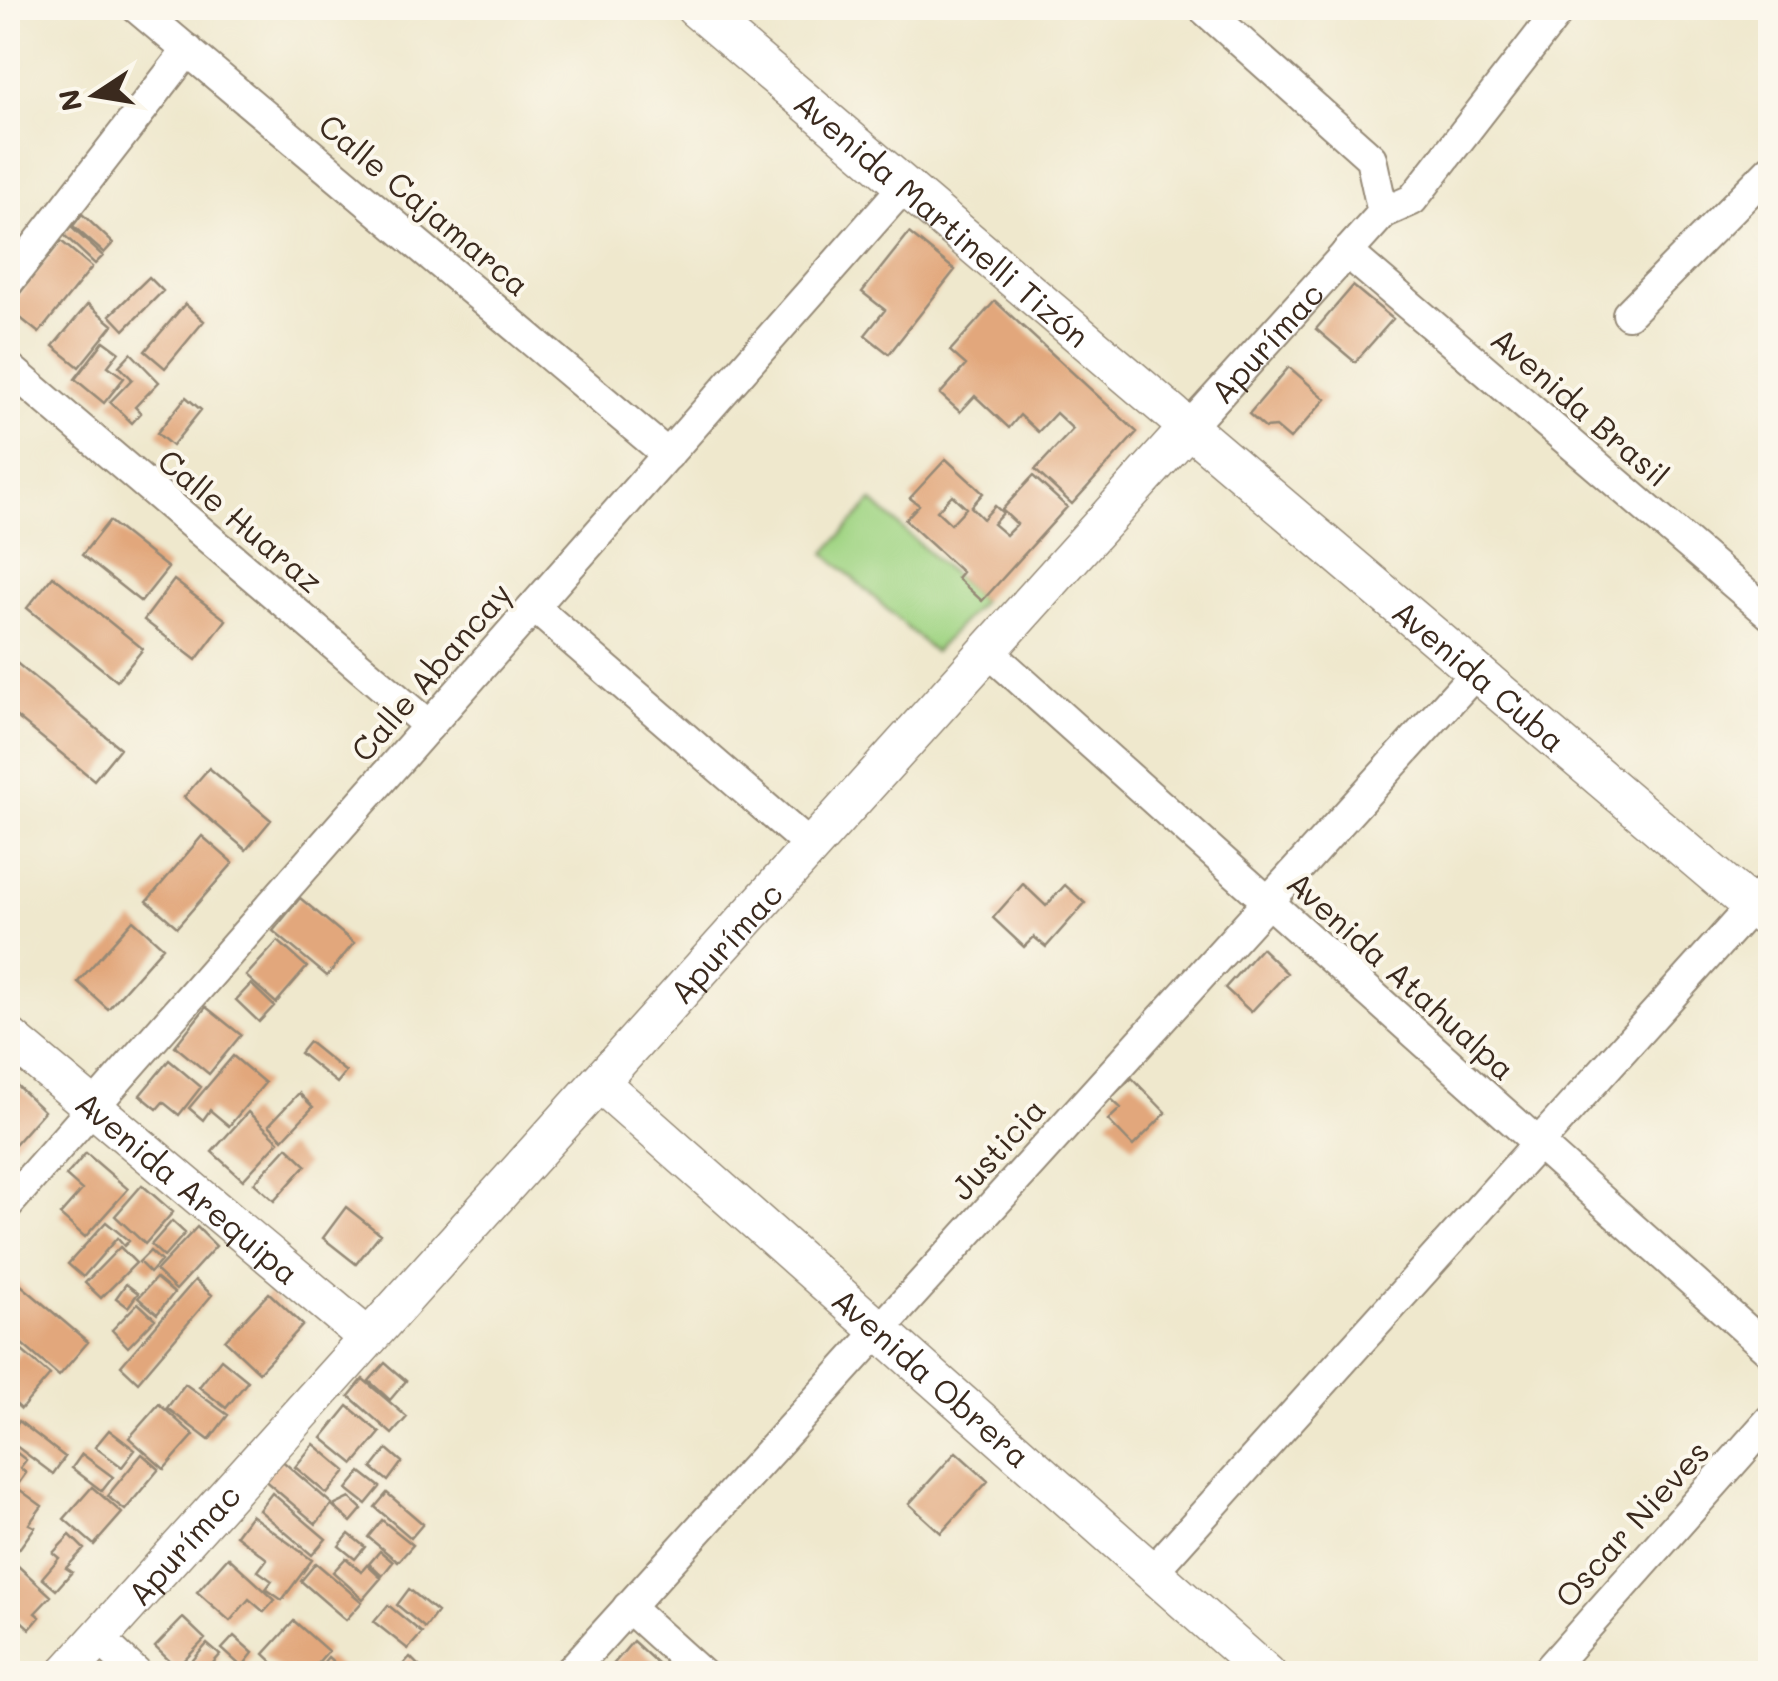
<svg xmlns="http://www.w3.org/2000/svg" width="1778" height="1681" viewBox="0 0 1778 1681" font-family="Mali,sans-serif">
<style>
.green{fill:#a2d585;stroke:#6e8052;stroke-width:2.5}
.building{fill:#e2a77c;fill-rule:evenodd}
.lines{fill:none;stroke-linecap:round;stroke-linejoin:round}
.minor-casing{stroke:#958976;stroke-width:34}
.tertiary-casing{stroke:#958976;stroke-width:41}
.minor{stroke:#fff;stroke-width:30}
.tertiary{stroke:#fff;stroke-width:38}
.labels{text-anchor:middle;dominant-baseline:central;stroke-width:8;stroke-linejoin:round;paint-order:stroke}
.street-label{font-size:32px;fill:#3b2a1e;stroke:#fbf7ec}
</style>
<rect width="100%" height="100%" fill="#fbf7ec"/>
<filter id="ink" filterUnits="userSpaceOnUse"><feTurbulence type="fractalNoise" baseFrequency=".01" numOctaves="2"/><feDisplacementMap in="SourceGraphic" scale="20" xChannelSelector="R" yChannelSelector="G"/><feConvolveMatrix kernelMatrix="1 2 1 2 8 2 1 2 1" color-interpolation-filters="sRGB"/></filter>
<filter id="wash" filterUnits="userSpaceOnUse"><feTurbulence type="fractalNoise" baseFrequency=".0048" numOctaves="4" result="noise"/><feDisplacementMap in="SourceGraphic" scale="40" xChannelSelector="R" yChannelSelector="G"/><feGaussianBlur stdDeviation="2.25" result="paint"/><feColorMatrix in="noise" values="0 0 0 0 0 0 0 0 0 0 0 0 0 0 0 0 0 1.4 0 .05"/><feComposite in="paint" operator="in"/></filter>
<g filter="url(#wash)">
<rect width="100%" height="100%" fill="#efe8cd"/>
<path class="green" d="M 872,501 L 982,601 L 934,652 L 825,553 Z"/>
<g id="blocks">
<path class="building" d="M 82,214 L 113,243 L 104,253 L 73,226 Z
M 71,227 L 103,256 L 95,264 L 64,235 Z
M 909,233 L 955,270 L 889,354 L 865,335 L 885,310 L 862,292 Z
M 61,241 L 92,267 L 39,333 L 8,308 Z
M 149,277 L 163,291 L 124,330 L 110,315 Z
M 1353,286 L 1393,319 L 1355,362 L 1316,329 Z
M 995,301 L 1137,432 L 1072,504 L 1035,470 L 1073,429 L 1056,413 L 1038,432 L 1020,415 L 1009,428 L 975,396 L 960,412 L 940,394 L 966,365 L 950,351 Z
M 88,304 L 113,325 L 79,367 L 53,346 Z
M 185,304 L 204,321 L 165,368 L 145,351 Z
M 104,341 L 119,352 L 108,366 L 124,378 L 104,403 L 75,379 Z
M 131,353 L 159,382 L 135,407 L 141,413 L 132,423 L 110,402 L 132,379 L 119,366 Z
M 1289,367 L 1326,399 L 1290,439 L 1276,427 L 1265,428 L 1249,414 Z
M 186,397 L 201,410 L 172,446 L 157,433 Z
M 946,459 L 983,493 L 971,507 L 983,519 L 995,506 L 1003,513 L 993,524 L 1006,535 L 1017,524 L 1002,510 L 1033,476 L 1067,507 L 982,601 L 957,578 L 962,572 L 905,520 L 919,505 L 910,498 ZM 952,495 L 966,508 L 951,524 L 937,511 Z
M 109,521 L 168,568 L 141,602 L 82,555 Z
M 53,576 L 143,649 L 117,681 L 27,608 Z
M 174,580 L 226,620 L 196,660 L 144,620 Z
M 8,656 L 120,748 L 94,780 L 8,710 Z
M 209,768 L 271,820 L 246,850 L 184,797 Z
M 202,836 L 233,863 L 177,927 L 147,901 Z
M 1023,884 L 1046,906 L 1065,885 L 1085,903 L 1046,947 L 1034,937 L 1024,947 L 993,918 Z
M 300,898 L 354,943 L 327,976 L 273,931 Z
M 133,920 L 163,947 L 108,1009 L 78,982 Z
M 278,941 L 307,967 L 276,1003 L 246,976 Z
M 1261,948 L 1287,973 L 1251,1012 L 1225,988 Z
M 251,984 L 274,1006 L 259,1022 L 236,1000 Z
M 206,1007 L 241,1035 L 209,1074 L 175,1046 Z
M 309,1042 L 346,1072 L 337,1083 L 300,1053 Z
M 233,1056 L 265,1083 L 229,1126 L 210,1110 L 203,1120 L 189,1108 Z
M 169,1060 L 201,1087 L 179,1115 L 163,1102 L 157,1109 L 140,1095 Z
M 8,1077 L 44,1111 L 8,1152 Z
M 1132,1078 L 1166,1113 L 1133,1146 L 1108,1120 L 1121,1108 L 1110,1098 Z
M 299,1093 L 313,1107 L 283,1139 L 269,1125 Z
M 248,1112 L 279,1141 L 243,1180 L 212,1152 Z
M 287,1147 L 306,1165 L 274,1201 L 254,1183 Z
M 86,1153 L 128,1189 L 85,1237 L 60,1215 L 82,1190 L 66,1176 Z
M 142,1185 L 173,1212 L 145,1244 L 115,1216 Z
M 346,1207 L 380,1234 L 356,1264 L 323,1238 Z
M 172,1221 L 185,1233 L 164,1257 L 151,1245 Z
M 106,1222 L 129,1241 L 124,1246 L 117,1238 L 83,1277 L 68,1264 Z
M 197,1227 L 216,1246 L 176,1290 L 156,1271 Z
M 120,1247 L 136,1263 L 101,1298 L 85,1283 Z
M 150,1251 L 161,1261 L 150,1273 L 139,1262 Z
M 8,1274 L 88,1342 L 59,1376 L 8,1332 Z
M 156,1278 L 174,1293 L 157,1314 L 138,1298 Z
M 195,1280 L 212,1295 L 138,1382 L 121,1366 Z
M 126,1284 L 138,1293 L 128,1307 L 116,1298 Z
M 269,1293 L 303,1325 L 259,1372 L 225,1340 Z
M 138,1303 L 155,1319 L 128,1347 L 112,1330 Z
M 21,1350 L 50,1375 L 21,1409 L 8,1397 L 8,1366 Z
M 221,1359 L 248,1381 L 226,1408 L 199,1387 Z
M 385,1363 L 406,1381 L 390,1400 L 369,1381 Z
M 363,1379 L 407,1417 L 392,1434 L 349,1396 Z
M 185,1384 L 228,1415 L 209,1440 L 167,1408 Z
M 159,1404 L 194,1435 L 164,1469 L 129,1438 Z
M 348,1406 L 380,1433 L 354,1464 L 322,1438 Z
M 19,1421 L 65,1457 L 53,1474 L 8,1440 Z
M 109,1430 L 135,1450 L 122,1467 L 95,1447 Z
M 314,1444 L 346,1471 L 327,1494 L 295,1467 Z
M 8,1446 L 26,1460 L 20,1468 L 26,1473 L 16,1487 L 42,1506 L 29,1524 L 35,1527 L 19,1549 L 8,1540 Z
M 387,1449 L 402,1462 L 388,1481 L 372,1468 Z
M 956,1452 L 988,1481 L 941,1533 L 909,1504 Z
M 82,1454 L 113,1477 L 102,1491 L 72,1468 Z
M 142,1454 L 159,1469 L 125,1510 L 107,1496 Z
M 279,1458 L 332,1504 L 316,1524 L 262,1478 Z
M 361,1472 L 380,1487 L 366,1504 L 347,1489 Z
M 92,1487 L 122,1513 L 94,1545 L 64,1519 Z
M 272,1493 L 326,1539 L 312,1555 L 259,1510 Z
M 387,1493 L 423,1524 L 411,1538 L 375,1507 Z
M 350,1498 L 362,1509 L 351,1522 L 333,1506 Z
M 251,1515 L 312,1560 L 282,1600 L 266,1589 L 272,1581 L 258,1571 L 267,1559 L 236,1535 Z
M 382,1520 L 413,1545 L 398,1562 L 368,1537 Z
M 349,1534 L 365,1547 L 355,1559 L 339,1546 Z
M 70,1535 L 84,1549 L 66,1568 L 72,1572 L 56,1590 L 42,1578 L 59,1558 L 53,1553 Z
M 380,1551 L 393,1562 L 382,1576 L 369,1564 Z
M 228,1557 L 275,1600 L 264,1612 L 249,1599 L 230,1621 L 197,1592 Z
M 346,1558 L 361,1572 L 367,1565 L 381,1578 L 363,1599 L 333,1572 Z
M 316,1563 L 362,1602 L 346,1620 L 301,1581 Z
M 17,1565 L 51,1596 L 35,1613 L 40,1617 L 30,1629 L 8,1609 L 12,1596 L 8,1592 L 8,1575 Z
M 409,1589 L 437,1612 L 425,1628 L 397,1605 Z
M 388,1605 L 422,1633 L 408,1649 L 374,1622 Z
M 183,1618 L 205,1639 L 177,1668 L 155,1647 Z
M 294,1621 L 328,1651 L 308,1674 L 285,1674 L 264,1654 Z
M 234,1636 L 253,1653 L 242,1667 L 222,1649 Z
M 633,1641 L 669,1674 L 605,1674 Z
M 207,1644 L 220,1655 L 203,1674 L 181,1674 Z
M 328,1657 L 339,1667 L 347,1674 L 314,1674 Z
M 410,1657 L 427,1674 L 404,1674 L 399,1669 Z"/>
</g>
</g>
<g filter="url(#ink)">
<use href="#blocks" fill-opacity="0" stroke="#958976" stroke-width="2.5"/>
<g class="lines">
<g class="minor-casing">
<g id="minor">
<path d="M 137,8 L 668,455"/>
<path d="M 1203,8 L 1371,158 L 1383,213"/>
<path d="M 1347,252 L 1770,614"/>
<path d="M 8,282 L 188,50"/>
<path d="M 1628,314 L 1770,170"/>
<path d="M 8,367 L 429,726"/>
<path id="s1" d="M 1191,425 L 1383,213 L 1412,200 L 1561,8"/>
<path d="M 534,607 L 811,847"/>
<path d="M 988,651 L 1770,1351"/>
<path d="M 8,1204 L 906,184"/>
<path d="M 1152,1572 L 1770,886"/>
<path d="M 628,1607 L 702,1674"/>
<path d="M 99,1638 L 137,1674"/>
<path d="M 568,1674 L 1478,670"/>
<path d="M 1545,1674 L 1770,1420"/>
</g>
</g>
<g class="tertiary-casing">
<g id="tertiary">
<path id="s2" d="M 695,8 L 1770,922"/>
<path id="s3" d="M 8,1036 L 368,1338"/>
<path id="s4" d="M 599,1082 L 1267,1674"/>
<path id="s5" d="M 66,1674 L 1191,425"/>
</g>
</g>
<use href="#minor" class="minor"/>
<use href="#tertiary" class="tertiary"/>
</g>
</g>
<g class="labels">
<g class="street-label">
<text transform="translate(425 204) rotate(40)">Calle Cajamarca</text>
<text stroke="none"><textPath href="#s2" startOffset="325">Avenida Martinelli Tizón</textPath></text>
<text stroke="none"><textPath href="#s1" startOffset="112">Apurímac</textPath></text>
<text transform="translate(1581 406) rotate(41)">Avenida Brasil</text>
<text transform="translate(241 520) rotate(40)">Calle Huaraz</text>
<text transform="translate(430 671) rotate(-49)">Calle Abancay</text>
<text stroke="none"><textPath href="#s2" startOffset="1030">Avenida Cuba</textPath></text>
<text stroke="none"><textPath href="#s5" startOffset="985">Apurímac</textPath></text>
<text transform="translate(1402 975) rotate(42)">Avenida Atahualpa</text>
<text transform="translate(997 1148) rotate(-48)">Justicia</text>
<text stroke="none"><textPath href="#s3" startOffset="235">Avenida Arequipa</textPath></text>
<text stroke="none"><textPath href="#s4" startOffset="445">Avenida Obrera</textPath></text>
<text transform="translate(1631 1523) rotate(-48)">Oscar Nieves</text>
<text stroke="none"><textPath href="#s5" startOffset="175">Apurímac</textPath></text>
</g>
</g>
<rect width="1778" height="1681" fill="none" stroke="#fbf7ec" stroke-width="40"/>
<g transform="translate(95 95) rotate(258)" stroke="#fbf7ec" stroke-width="8" paint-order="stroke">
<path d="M0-8L18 38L0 25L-18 38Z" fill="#3b2a1e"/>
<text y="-15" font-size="28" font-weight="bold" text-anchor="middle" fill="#3b2a1e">N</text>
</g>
</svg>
